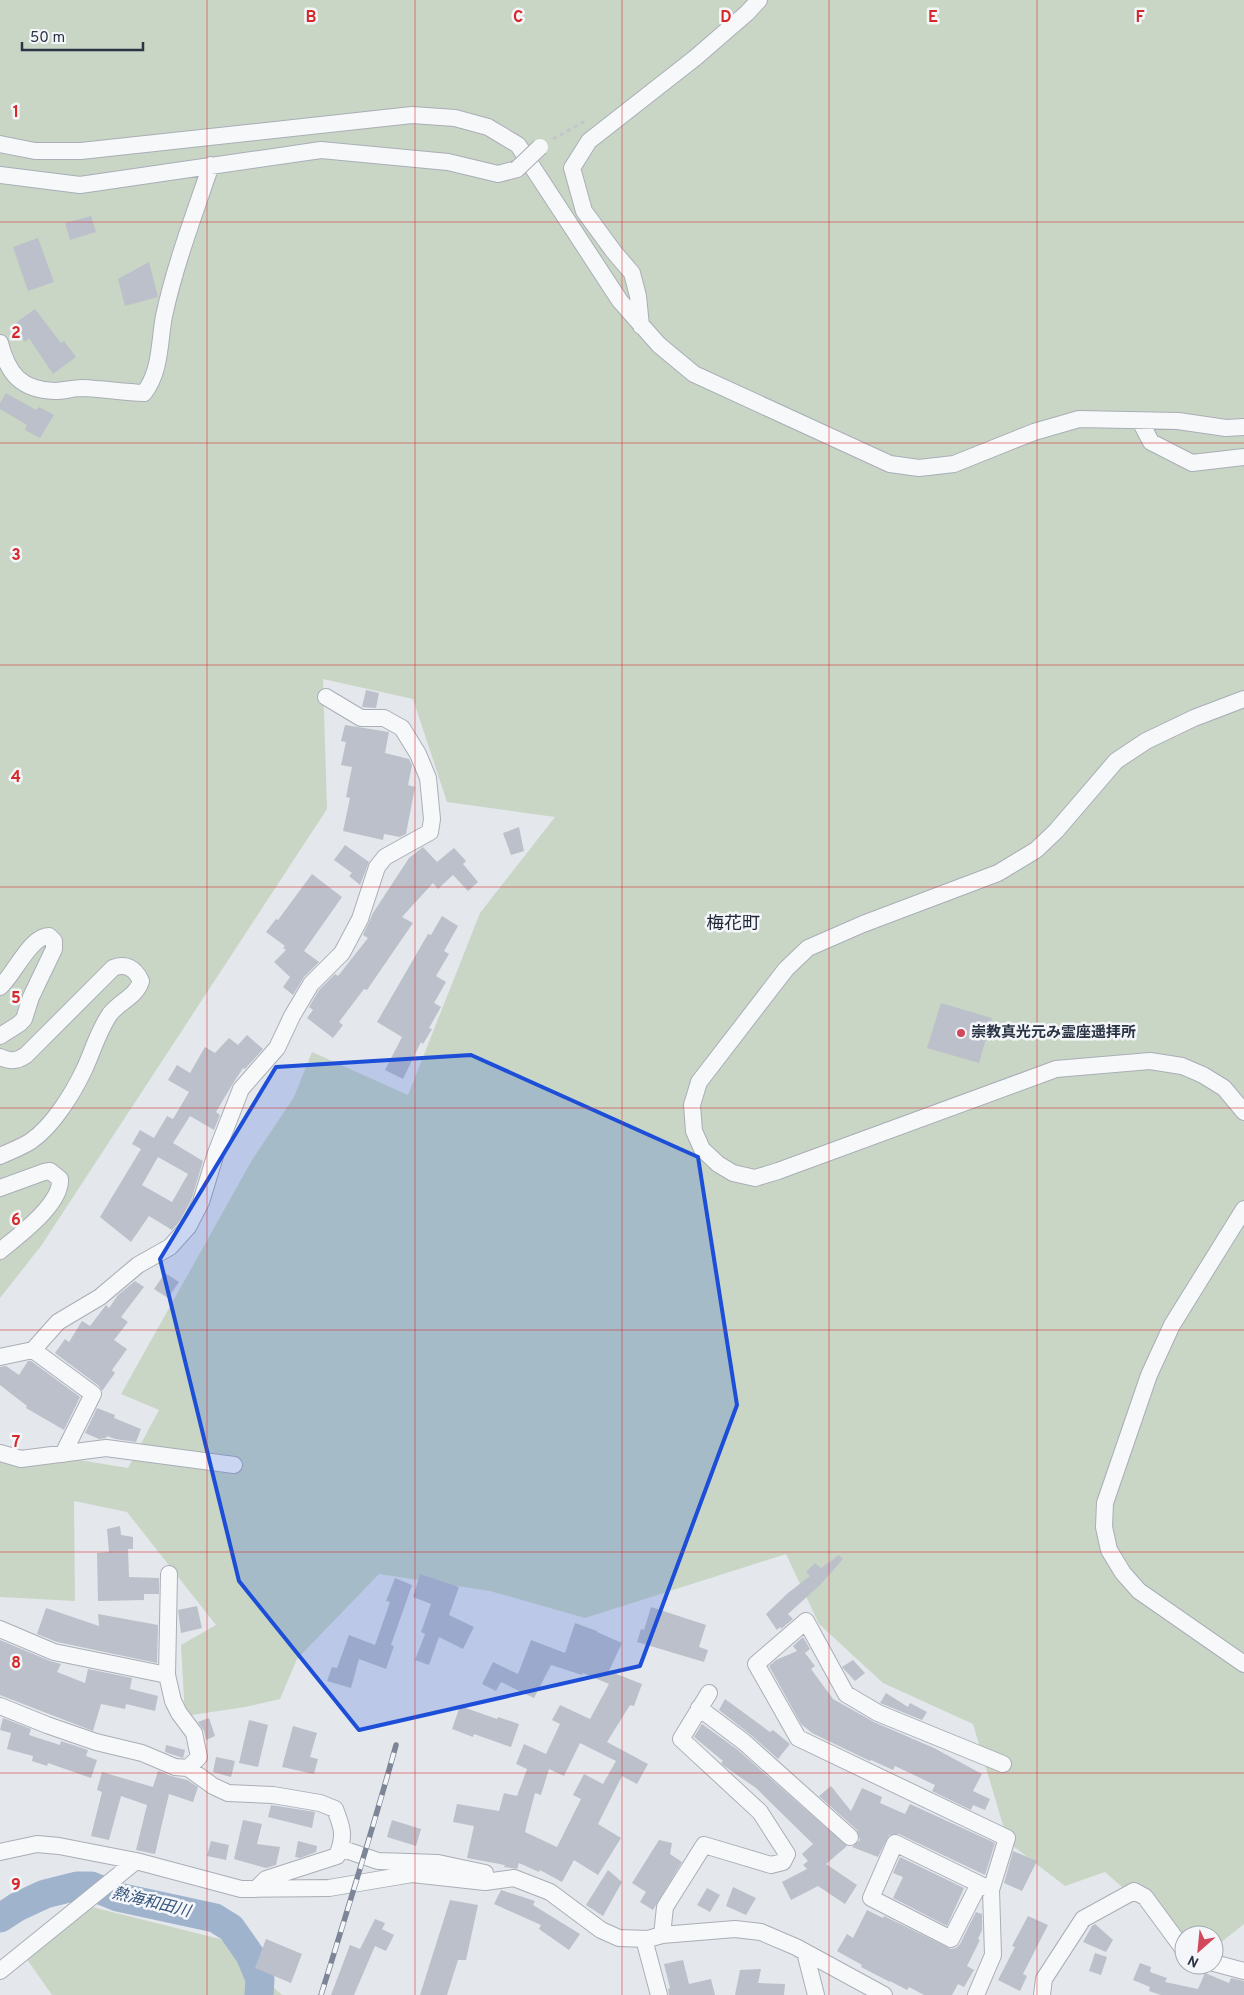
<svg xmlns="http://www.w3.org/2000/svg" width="1244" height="1995" viewBox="0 0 1244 1995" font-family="Overpass,'Noto Sans JP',sans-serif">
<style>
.green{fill:#c9d6c5}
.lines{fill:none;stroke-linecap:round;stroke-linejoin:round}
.river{stroke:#9fb4cc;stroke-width:29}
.building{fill:#bbc0ca;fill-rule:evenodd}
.minor-casing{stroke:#a9aeb7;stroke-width:18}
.path{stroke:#c2c5cb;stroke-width:3;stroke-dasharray:4 4;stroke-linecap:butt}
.minor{stroke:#f7f8fa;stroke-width:16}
.rail-casing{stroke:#7d8696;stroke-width:5.5}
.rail{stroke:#f4f6f9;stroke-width:4;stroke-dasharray:11;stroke-linecap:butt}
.minor-bridge-casing{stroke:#a9aeb7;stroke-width:18;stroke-linecap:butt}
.minor-bridge{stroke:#f7f8fa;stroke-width:16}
.marked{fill:#1d4ed8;fill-opacity:0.2;stroke:#1d4ed8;stroke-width:4;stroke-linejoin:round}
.grid{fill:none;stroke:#d62828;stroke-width:1;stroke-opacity:0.55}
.poi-dot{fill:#d1495b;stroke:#f4f6f9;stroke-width:2}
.labels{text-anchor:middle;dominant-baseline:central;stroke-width:5;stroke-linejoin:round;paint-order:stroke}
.poi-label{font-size:15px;font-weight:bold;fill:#2b3445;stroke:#f4f6f9;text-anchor:start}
.water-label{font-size:16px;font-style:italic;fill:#34527a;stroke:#f4f6f9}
.quarter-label{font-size:18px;fill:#1d2536;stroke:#f4f6f9}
.grid-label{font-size:16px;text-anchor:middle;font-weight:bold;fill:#d62828;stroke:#f4f6f9;stroke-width:5;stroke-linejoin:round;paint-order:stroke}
</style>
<rect width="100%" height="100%" fill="#e4e7ec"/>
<path class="green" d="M 0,0 L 1244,0 L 1244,1924 L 1214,1948 L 1214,1935 L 1184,1935 L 1184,1942 L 1105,1872 L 1065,1886 L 1008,1842 L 973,1724 L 883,1683 L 819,1624 L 786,1554 L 585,1618 L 490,1591 L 379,1574 L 297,1659 L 280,1699 L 245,1707 L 185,1716 L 181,1645 L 216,1625 L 127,1512 L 74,1501 L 75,1601 L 0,1597 L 0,1447 L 128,1468 L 159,1410 L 121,1394 L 252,1160 L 294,1097 L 312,1052 L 408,1095 L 480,913 L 555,817 L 447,802 L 413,699 L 323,679 L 327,809 L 41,1246 L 0,1298 Z
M 88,1906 L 220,1939 L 282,1995 L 52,1995 L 26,1958 Z"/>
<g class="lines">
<path class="river" d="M 0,1918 L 17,1907 L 45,1894 L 77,1886 L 91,1886 L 118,1897 L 215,1918 L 231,1928 L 250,1955 L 260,1979 L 259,1995"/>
</g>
<path class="building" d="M 91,216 L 96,232 L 70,240 L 65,223 Z
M 38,238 L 54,282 L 28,291 L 13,247 Z
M 149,262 L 158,297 L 125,306 L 118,279 Z
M 35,309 L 61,343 L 64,341 L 76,357 L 53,374 L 29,338 L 25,342 L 13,325 Z
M 6,393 L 36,410 L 39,407 L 54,415 L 40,438 L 25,430 L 27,425 L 0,409 L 0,403 Z
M 366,690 L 379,693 L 376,708 L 362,707 Z
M 345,725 L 389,732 L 385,753 L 409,759 L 412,765 L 408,785 L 415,787 L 406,834 L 400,837 L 384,834 L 383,840 L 343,831 L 350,798 L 346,797 L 352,767 L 341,765 L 346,742 L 341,741 Z
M 519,827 L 524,851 L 511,855 L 503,833 Z
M 345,845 L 369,862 L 360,885 L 349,876 L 352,873 L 334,860 Z
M 423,847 L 437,862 L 454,848 L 466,861 L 463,864 L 478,882 L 468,891 L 453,875 L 438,889 L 433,883 L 402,917 L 413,923 L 367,990 L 364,989 L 339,1022 L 343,1025 L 333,1038 L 307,1018 L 313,1010 L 309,1007 L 319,990 L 335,974 L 338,976 L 368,938 L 363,935 L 373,913 L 409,858 Z
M 312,874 L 342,897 L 304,951 L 319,962 L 304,977 L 293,995 L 283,987 L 290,977 L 274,962 L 286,950 L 283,948 L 285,946 L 266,932 L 276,919 L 278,920 Z
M 442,916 L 458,926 L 444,951 L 449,954 L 436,976 L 446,982 L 434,1003 L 441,1007 L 429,1028 L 432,1029 L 423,1044 L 421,1042 L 403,1079 L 385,1070 L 402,1037 L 377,1022 L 428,934 L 431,935 Z
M 941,1003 L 992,1018 L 979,1063 L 927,1048 Z
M 247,1035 L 263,1049 L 245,1069 L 243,1068 L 232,1085 L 216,1112 L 220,1115 L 214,1130 L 190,1116 L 173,1143 L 203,1161 L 192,1198 L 180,1221 L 172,1230 L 149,1216 L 131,1242 L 100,1217 L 141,1149 L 132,1144 L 140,1130 L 154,1138 L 167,1116 L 173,1119 L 189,1092 L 168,1080 L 177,1065 L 190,1073 L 205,1047 L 215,1053 L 229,1038 L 238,1045 ZM 158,1157 L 188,1174 L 172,1202 L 142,1185 Z
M 165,1273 L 179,1282 L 168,1298 L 154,1289 Z
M 135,1281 L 144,1287 L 121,1317 L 128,1322 L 114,1340 L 127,1349 L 112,1370 L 115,1373 L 102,1391 L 99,1386 L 55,1353 L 65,1339 L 69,1342 L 82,1321 L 90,1326 L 106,1305 L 109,1308 L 118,1295 Z
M 28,1361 L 31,1361 L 80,1397 L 64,1430 L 26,1408 L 27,1406 L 0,1385 L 0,1367 L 6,1366 L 19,1375 Z
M 97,1408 L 115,1415 L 114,1418 L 141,1429 L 136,1442 L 115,1439 L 107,1436 L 106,1438 L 99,1439 L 85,1433 Z
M 120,1526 L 121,1535 L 133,1537 L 133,1549 L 128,1549 L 129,1577 L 159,1578 L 159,1594 L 144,1594 L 144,1600 L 98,1601 L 97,1553 L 109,1552 L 107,1529 Z
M 839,1555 L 843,1559 L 820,1585 L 788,1614 L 793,1619 L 781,1629 L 780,1627 L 777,1630 L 766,1614 L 788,1593 L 810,1576 L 806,1572 L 815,1563 L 821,1568 Z
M 420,1574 L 459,1587 L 449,1615 L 474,1627 L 463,1649 L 439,1637 L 429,1665 L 415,1660 L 425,1634 L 421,1632 L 431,1604 L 413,1597 Z
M 395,1578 L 412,1585 L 391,1645 L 394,1646 L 386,1669 L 359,1659 L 351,1688 L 327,1681 L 332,1667 L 337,1668 L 349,1635 L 375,1645 L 390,1602 L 386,1601 Z
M 197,1606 L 202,1628 L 181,1633 L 178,1610 Z
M 651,1607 L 706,1625 L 699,1647 L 708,1650 L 704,1662 L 637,1642 L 641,1629 L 644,1630 Z
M 46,1608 L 99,1626 L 98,1614 L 158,1625 L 157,1663 L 57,1642 L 37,1634 Z
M 575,1623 L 597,1631 L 597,1632 L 622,1643 L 609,1671 L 642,1684 L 634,1706 L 630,1705 L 607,1742 L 648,1764 L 637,1784 L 622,1776 L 598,1824 L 621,1838 L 598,1875 L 574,1860 L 562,1882 L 540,1870 L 539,1872 L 519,1863 L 517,1869 L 511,1868 L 504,1867 L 505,1865 L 467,1858 L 474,1826 L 453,1822 L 457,1804 L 499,1811 L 504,1793 L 517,1796 L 527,1769 L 516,1764 L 524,1744 L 546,1754 L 560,1724 L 552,1720 L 560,1705 L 590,1719 L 609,1684 L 583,1673 L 582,1675 L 551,1665 L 534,1698 L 501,1682 L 496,1691 L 482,1684 L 493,1662 L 518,1674 L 531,1640 L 565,1653 ZM 580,1743 L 616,1761 L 603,1784 L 584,1774 L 573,1795 L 581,1799 L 557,1847 L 525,1832 L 527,1823 L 535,1793 L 541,1795 L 549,1769 L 564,1776 Z
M 803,1637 L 810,1649 L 805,1653 L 815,1666 L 811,1669 L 833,1699 L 874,1722 L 934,1748 L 982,1774 L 973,1791 L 990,1799 L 985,1810 L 973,1805 L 971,1810 L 932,1791 L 935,1785 L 895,1766 L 893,1770 L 871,1760 L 870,1761 L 812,1733 L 801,1724 L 769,1666 L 776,1660 L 797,1651 L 793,1646 Z
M 0,1640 L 50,1661 L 61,1664 L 57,1672 L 85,1683 L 88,1669 L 132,1678 L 130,1689 L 158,1696 L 155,1711 L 126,1704 L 125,1709 L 101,1704 L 93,1731 L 0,1695 Z
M 853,1660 L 865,1673 L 855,1681 L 842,1667 Z
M 886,1693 L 908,1707 L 910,1703 L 927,1712 L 922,1720 L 880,1703 Z
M 725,1699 L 770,1732 L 773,1730 L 790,1744 L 778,1759 L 751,1735 L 719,1710 Z
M 460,1706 L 497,1719 L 498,1717 L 519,1724 L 511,1747 L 474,1734 L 473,1737 L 452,1729 Z
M 3,1718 L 31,1729 L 29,1735 L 60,1745 L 61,1741 L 88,1750 L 86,1756 L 97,1760 L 91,1778 L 48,1763 L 47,1766 L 32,1761 L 33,1756 L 7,1749 L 11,1733 L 0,1730 Z
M 209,1718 L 215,1736 L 206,1740 L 204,1731 L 198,1722 Z
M 249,1720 L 268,1725 L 258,1767 L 239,1763 Z
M 702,1724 L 738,1750 L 847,1846 L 826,1864 L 857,1885 L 845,1904 L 818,1886 L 791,1900 L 782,1882 L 807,1869 L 803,1865 L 808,1861 L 802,1854 L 813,1844 L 756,1788 L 724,1766 L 721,1763 L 723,1761 L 694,1737 Z
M 293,1726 L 317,1733 L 310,1757 L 318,1759 L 314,1774 L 282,1767 Z
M 166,1745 L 185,1750 L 183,1758 L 165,1752 Z
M 216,1757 L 235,1761 L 231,1777 L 213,1772 Z
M 158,1771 L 171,1776 L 187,1780 L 198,1787 L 193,1802 L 169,1794 L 155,1854 L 136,1850 L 147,1805 L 121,1796 L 109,1840 L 91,1836 L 102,1792 L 97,1790 L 102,1772 L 153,1787 Z
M 831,1786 L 851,1811 L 862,1788 L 882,1797 L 880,1803 L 905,1814 L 910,1804 L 995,1843 L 985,1875 L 899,1834 L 889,1835 L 878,1857 L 852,1847 L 860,1840 L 857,1830 L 819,1796 Z
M 271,1805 L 315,1812 L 312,1828 L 268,1817 Z
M 243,1820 L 262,1824 L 257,1844 L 280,1847 L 276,1865 L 266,1868 L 234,1859 Z
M 392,1820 L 421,1829 L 416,1846 L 387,1837 Z
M 659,1840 L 672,1843 L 670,1854 L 682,1862 L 653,1910 L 640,1902 L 646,1892 L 632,1883 Z
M 211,1841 L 229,1845 L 226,1860 L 207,1856 Z
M 298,1841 L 317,1846 L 316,1852 L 300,1858 L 295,1857 Z
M 1013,1851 L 1037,1861 L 1022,1891 L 1004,1883 Z
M 900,1857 L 964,1888 L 947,1926 L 893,1898 L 903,1877 L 893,1873 Z
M 608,1870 L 622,1882 L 603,1916 L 586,1905 Z
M 733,1887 L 756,1898 L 746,1915 L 726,1906 Z
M 707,1888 L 720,1895 L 710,1912 L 697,1905 Z
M 501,1890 L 535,1901 L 533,1905 L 580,1934 L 569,1950 L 539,1929 L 541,1925 L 494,1904 Z
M 450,1900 L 478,1905 L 466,1960 L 458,1960 L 447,1995 L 420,1995 Z
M 867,1910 L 883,1918 L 884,1916 L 951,1949 L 956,1948 L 960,1944 L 976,1912 L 982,1914 L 982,1930 L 978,1939 L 980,1940 L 967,1966 L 974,1970 L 964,1987 L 958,1984 L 952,1995 L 924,1995 L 909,1987 L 907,1990 L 890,1981 L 890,1982 L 861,1967 L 862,1965 L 837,1951 L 847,1934 L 853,1938 Z
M 1028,1916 L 1048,1925 L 1023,1974 L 1027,1976 L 1020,1991 L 998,1980 L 1015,1947 L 1012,1946 Z
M 375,1919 L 385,1923 L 382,1929 L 394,1935 L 386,1951 L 375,1946 L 354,1995 L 331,1995 L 350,1945 L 360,1949 Z
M 1095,1924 L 1113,1940 L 1106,1952 L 1083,1942 L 1092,1926 Z
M 266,1939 L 302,1954 L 291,1983 L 255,1968 Z
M 1095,1953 L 1107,1957 L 1101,1975 L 1089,1971 Z
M 683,1960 L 689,1984 L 711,1979 L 715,1995 L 669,1995 L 668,1989 L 670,1988 L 664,1964 Z
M 1140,1963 L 1151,1967 L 1150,1972 L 1167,1978 L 1165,1982 L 1198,1989 L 1205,1973 L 1229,1983 L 1231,1978 L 1244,1981 L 1244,1995 L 1161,1995 L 1149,1991 L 1150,1987 L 1133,1980 Z
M 761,1969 L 758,1983 L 785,1984 L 784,1995 L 735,1995 L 740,1970 Z"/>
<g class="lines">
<g class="minor-casing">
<path id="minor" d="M 0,144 L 35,151 L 81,151 L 412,115 L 455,118 L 488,127 L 518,145 L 620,301 L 659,345 L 694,374 L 890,464 L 919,468 L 954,464 L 1034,432 L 1079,419 L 1178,421 L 1226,428 L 1244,427
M 0,175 L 80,185 L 321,150 L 448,162 L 498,174 L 517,169
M 641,326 L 638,296 L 632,273 L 614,252 L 584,211 L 572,168 L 589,141 L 695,58 L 747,13 L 759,0
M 0,343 C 8,374 21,390 55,391 C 64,391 73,388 82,388 C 103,389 123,392 144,393 C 161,371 159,343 164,316 C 175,265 194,215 211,165
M 1140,421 L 1151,442 L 1192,463 L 1244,457
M 1244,699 L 1194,718 L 1146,741 L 1116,761 L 1056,831 L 1036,850 L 998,873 L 863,924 L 808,948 L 786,969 L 699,1082 L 692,1105 L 694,1131 L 702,1149 L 718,1164 L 733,1173 L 755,1178 L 778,1171 L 1056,1069 L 1150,1061 L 1182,1066 L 1203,1075 L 1224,1088 L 1244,1112
M 0,987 C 14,975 30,936 49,936 L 54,941 L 54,949 L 31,997 L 24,1019 L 19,1024 L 0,1036
M 0,1057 C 10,1062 18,1061 26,1055 L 113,968 C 126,963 135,968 141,981 C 136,997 120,1001 110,1014 C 98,1031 93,1051 84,1070 C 73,1093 53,1126 31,1141 C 22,1147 11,1151 0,1156
M 0,1188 L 44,1172 L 50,1171 L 60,1179 C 62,1204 18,1236 0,1251
M 1244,1209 L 1172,1325 L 1149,1375 L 1105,1503 L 1104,1527 L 1109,1550 L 1123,1573 L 1139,1591 L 1244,1664
M 33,1350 L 93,1394 L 63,1454
M 0,1357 L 33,1350 L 58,1322 L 100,1297 L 138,1265 L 170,1247 L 188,1227 L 201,1202 L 216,1153 L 241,1089 L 277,1048 L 292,1016 L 311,984 L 342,953 L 360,919 L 377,867 L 385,857 L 430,832 L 432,819 L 428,778 L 418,754 L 402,728 L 384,718 L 361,718 L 326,697
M 0,1453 L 21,1459 L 106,1448 L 234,1465
M 0,1629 L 54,1652 L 167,1675 L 173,1701 L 179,1713 L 194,1733 L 199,1757 L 188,1768
M 167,1675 L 169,1574
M 0,1706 L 47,1725 L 96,1742 L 142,1753 L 175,1767 L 188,1768 L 213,1786 L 228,1793 L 273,1795 L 320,1803 L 335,1809 C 343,1829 345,1836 337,1856 L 266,1879 L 256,1889
M 699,1708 L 744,1742 L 850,1837
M 340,1848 L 378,1861 L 438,1863 L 485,1873
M 0,1852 L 37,1844 L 59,1846 L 136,1861 L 241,1889 L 329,1888 L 412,1874 L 485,1882 L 514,1878 L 550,1892 L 601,1930 L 619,1938 L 648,1939 L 662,1935 L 735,1929 L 761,1932 L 796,1947 L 884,1995
M 979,1884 L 951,1939 L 871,1898 L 895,1843 L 979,1884 L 991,1890
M 662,1935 L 665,1907 L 704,1845 L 771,1865 L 783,1862 L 787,1854 L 760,1812 L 681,1739 L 709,1693
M 644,1939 L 659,1995
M 805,1952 L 816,1995
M 1214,1963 L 1244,1971
M 0,1971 L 136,1861
M 976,1995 L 993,1955 L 991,1890 L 1007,1838 L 798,1738 L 756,1664 L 806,1621 L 846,1694 L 878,1713 L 1003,1764
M 1042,1995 L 1044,1979 L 1083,1919 L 1134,1891 L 1145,1897 L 1184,1950"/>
</g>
<path class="path" d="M 553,139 L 583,122 L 581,126"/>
<use href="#minor" class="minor"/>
<g class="rail-casing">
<path id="rail" d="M 321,1995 C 347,1912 373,1829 396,1745"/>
</g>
<use href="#rail" class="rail"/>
<g class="minor-bridge-casing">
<path id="minor-bridge" d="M 517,169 L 540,147"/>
</g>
<use href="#minor-bridge" class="minor-bridge"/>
</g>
<path class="marked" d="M 471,1055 L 698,1157 L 737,1405 L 640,1666 L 359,1730 L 239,1581 L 160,1259 L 276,1067 Z"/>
<path class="grid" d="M 207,0 L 207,1995M 415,0 L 415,1995M 622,0 L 622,1995M 829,0 L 829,1995M 1037,0 L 1037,1995M 0,222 L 1244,222M 0,443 L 1244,443M 0,665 L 1244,665M 0,887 L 1244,887M 0,1108 L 1244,1108M 0,1330 L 1244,1330M 0,1552 L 1244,1552M 0,1773 L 1244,1773"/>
<circle class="poi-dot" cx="961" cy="1033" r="5"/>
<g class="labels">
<g class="poi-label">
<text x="971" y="1033">崇教真光元み霊座遥拝所</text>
</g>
<g class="water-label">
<text transform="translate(151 1903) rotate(14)">熱海和田川</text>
</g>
<g class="quarter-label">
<text x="733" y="924">梅花町</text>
</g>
</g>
<g class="grid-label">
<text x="311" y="22">B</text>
<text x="518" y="22">C</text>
<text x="726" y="22">D</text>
<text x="933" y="22">E</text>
<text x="1140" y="22">F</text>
<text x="16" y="117">1</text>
<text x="16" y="338">2</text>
<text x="16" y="560">3</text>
<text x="16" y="782">4</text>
<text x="16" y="1003">5</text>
<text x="16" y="1225">6</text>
<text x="16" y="1447">7</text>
<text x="16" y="1668">8</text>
<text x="16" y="1890">9</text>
</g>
<g transform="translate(1199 1950) rotate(207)"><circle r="24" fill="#f4f6f9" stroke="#a4a8b1"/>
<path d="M0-4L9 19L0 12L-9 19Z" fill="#d1495b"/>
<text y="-8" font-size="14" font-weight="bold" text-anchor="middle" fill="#2b3445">N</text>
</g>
<path d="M22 42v8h121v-8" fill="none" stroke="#2b3445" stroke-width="2.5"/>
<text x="30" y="42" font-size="15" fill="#2b3445" stroke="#f4f6f9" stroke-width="4" paint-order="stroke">50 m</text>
</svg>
